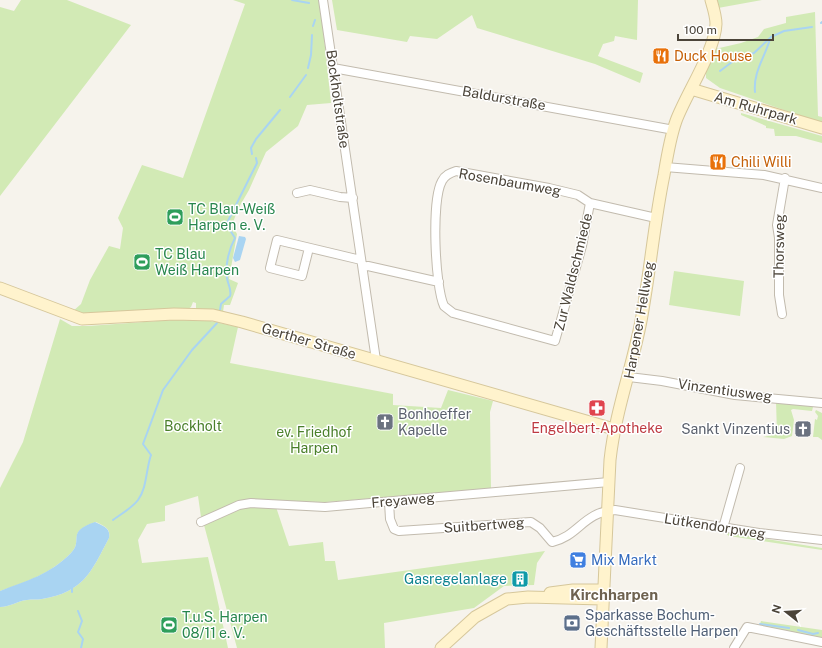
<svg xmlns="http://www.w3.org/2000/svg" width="822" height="648" viewBox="0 0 822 648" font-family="'Public Sans',sans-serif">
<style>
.green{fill:#d2eab5}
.water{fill:#a9d4f2}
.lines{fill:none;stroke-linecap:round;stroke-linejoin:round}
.stream{stroke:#a9d4f2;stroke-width:2}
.street-casing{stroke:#c2bbae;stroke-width:10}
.secondary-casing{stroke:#d6c79b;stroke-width:13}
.street{stroke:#fff;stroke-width:8}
.secondary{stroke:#fff3cd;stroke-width:11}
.labels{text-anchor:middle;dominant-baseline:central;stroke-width:3;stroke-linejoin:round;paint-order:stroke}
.food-label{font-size:14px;fill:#c56008;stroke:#fff;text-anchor:start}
.street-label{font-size:14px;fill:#4b4439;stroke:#fff}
.leisure-label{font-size:14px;fill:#27864d;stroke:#fff;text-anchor:start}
.worship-label{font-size:14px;fill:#5b616d;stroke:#fff;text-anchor:start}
.park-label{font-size:14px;fill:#4a7f2a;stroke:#fff}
.health-label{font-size:14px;fill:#be3a42;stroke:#fff}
.shop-label{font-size:14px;fill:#366cbe;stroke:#fff;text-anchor:start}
.culture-label{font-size:14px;fill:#0d838f;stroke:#fff;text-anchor:end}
.service-label{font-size:14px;fill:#4e5e75;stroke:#fff;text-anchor:start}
.neighbourhood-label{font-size:15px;font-weight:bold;fill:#6e6250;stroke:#fff}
</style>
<rect width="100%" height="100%" fill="#f6f3ec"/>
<path class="green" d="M 21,0 L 67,0 L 131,25 L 0,196 L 0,7 L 14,11 Z
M 233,0 L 320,0 L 331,103 L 307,105 L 298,126 L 266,152 L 249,190 L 238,209 L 232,225 L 237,234 L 229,279 L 238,283 L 230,305 L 224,305 L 223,312 L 196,310 L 196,303 L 193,302 L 191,307 L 185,311 L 106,316 L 72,312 L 81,304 L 90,280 L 109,246 L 120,249 L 123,228 L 118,218 L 142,165 L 183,178 L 245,4 Z
M 332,0 L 638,0 L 637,40 L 615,36 L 614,41 L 603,44 L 598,56 L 643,73 L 640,83 L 595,64 L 477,28 L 472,15 L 437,39 L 410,36 L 407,42 L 337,30 Z
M 716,0 L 762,0 L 718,8 Z
M 815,12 L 818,116 L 822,117 L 822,123 L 720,88 L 706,78 L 706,71 L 715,49 L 741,43 L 758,37 L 764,29 L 786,23 L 786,17 Z
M 741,113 L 822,136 L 822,143 L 796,136 L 775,136 L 774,129 L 766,128 L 766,126 L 741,115 Z
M 674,271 L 744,281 L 740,316 L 669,305 Z
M 160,316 L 206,318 L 206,320 L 238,327 L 230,363 L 393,394 L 393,405 L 441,408 L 448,390 L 493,401 L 490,412 L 491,489 L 326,502 L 251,501 L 239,502 L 201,517 L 198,496 L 165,506 L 165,521 L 147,524 L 138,540 L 142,563 L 208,557 L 228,648 L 0,648 L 0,607 C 10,607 17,601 27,600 C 32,599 37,600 42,599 C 84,592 91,572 109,538 C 111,528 104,526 96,522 C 65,532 84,540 71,553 C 49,575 28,581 0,591 L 0,488 L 23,442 L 60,319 L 72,326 L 88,326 L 186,319 L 203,320 L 158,317 L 78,324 L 78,322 L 110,321 Z
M 776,401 L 812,405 L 813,407 L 812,411 L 793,409 L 791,410 L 794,420 L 792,436 L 784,439 L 763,437 L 777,434 Z
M 816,410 L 822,413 L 822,440 L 818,437 L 813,437 L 815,419 L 817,420 L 818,416 L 815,412 Z
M 260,506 L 276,507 L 289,546 L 323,542 L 325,561 L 335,561 L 338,580 L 545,551 L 537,563 L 534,585 L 504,586 L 474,608 L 384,623 L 385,648 L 237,648 L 204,525 L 240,509 Z
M 724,532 L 822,548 L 822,550 L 729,536 Z
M 761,621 L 822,630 L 822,640 L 759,627 Z"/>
<path class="water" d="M 239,236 L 245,237 L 246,239 L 240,260 L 235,262 L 233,258 Z
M 95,522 C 103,526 111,528 109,538 C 91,572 84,592 42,599 C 37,600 32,599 27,600 C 17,601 10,607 0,607 L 0,591 C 28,580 49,575 71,553 C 84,540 65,532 95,522 Z"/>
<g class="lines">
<path class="stream" d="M 292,0 L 309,3
M 821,23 L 822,22
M 313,26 L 315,20
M 308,68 L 311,55 L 312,35
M 720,71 L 736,59 L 754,53 L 771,37 L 784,31 L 812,27
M 755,92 C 753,72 765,57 770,39
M 290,97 L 306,75
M 252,154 L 251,148 L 256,139 L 280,110
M 220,310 L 221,304 L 230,296 C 232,290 228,285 227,278 C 225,265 229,249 235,238 L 228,227 L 228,221 L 257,163 L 256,158
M 113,520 C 121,514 132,508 138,500 C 147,488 146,469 151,455 L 143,444 L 163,390 L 192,350 L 217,323
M 72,592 L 72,588
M 78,611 L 82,621 L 78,632 L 83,639 L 81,648
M 760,624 L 789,628
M 798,630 L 813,634 L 818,633"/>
<g class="street-casing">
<path id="street" d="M 323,0 L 376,360
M 333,68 L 674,130
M 665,167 L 764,175 L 822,188
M 297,193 L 310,190 L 340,197 L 353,198
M 590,203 L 582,246 L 555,341 L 453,313 L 444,306 C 435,287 431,200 442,181 C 445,175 450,173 456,171 L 549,188 L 578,195 L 590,203 L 656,218
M 309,248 L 302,276 L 270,268 L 277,240 L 361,260
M 363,267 L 368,266 L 439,282
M 782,314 L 779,295 L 779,238 L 777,225 L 785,178
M 629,377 L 662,381 L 735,395 L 822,403
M 389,502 L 390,519 L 394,529 L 399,531 L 531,522 L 540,528 L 552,542 C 579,536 583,512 615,510 L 759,533 L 822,540
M 201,522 L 239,505 L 251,503 L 325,507 L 609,482
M 723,528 L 740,468
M 734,648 L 747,627 L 822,642"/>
</g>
<g class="secondary-casing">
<path id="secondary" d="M 691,89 L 822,128
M 0,288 L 82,319 L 174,314 L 213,315 L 242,322 L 614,429
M 550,593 L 573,590 L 603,590
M 441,648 L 475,617 L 507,599 L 528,597 L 602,599
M 601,648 L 610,460 C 615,413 632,368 641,321 C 650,273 654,223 664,175 C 667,157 670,138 676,121 C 686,94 715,51 716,24 C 716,16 713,7 711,0"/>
</g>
<use href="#street" class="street"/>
<use href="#secondary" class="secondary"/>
</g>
<defs>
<g id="restaurant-square" transform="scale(0.9)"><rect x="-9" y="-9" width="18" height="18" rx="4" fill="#e8710a" stroke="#fff"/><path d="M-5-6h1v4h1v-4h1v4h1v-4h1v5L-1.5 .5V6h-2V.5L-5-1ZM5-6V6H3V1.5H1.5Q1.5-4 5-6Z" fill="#fff"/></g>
<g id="stadium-square" transform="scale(0.9)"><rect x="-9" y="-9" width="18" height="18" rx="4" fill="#2e9e5b" stroke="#fff"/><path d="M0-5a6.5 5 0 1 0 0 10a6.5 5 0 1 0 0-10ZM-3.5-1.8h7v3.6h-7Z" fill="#fff"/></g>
<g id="pharmacy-square" transform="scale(0.9)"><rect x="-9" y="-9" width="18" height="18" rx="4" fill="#e0444e" stroke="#fff"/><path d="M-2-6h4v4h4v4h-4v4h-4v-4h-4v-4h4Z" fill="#fff"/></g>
<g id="church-square" transform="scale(0.9)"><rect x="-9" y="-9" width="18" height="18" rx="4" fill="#6b7280" stroke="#fff"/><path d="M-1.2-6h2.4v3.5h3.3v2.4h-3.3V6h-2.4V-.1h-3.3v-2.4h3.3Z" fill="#fff"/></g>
<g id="supermarket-square" transform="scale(0.9)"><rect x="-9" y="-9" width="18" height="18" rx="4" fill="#3f7fe0" stroke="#fff"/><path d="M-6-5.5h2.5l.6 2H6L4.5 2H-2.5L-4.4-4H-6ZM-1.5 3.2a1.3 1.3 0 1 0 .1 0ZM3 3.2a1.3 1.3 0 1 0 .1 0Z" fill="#fff"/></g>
<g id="building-square" transform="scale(0.9)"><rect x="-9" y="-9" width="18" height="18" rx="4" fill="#0f9aa8" stroke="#fff"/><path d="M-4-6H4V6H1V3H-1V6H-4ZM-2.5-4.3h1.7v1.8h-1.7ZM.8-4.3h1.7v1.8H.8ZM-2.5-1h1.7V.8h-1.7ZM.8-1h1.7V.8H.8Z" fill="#fff"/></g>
<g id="bank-square" transform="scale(0.9)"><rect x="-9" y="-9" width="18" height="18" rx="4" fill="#5c6f8a" stroke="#fff"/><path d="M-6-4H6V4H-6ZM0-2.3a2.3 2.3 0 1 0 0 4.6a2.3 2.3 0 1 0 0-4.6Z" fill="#fff"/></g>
</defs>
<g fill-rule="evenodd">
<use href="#restaurant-square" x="661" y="56"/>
<use href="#restaurant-square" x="718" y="162"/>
<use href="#stadium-square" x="175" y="217"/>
<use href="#stadium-square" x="142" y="262"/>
<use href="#pharmacy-square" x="597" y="408"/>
<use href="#church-square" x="385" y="422"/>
<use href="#church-square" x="803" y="429"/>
<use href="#supermarket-square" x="578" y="560"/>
<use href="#building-square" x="520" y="579"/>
<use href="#bank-square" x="572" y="623"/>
<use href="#stadium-square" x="169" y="625"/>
</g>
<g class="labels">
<g class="food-label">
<text x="674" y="56">Duck House</text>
<text x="731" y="162">Chili Willi</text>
</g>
<g class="street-label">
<text transform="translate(504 98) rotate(10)">Baldurstraße</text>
<text transform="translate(338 99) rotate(82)">Bockholtstraße</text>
<text transform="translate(756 108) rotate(16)">Am Ruhrpark</text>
<text transform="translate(510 182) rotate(10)">Rosenbaumweg</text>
<text transform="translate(779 246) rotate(-89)">Thorsweg</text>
<text transform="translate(573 272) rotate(-76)">Zur Waldschmiede</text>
<text transform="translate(639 320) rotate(-80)">Harpener Hellweg</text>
<text transform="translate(309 341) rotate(16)">Gerther Straße</text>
<text transform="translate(725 390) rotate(8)">Vinzentiusweg</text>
<text transform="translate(403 500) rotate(-5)">Freyaweg</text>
<text transform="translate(484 525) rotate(-4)">Suitbertweg</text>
<text transform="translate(715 526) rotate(9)">Lütkendorpweg</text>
</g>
<g class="leisure-label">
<text x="188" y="209">TC Blau-Weiß<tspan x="188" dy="16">Harpen e. V.</tspan></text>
<text x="155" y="254">TC Blau<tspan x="155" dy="16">Weiß Harpen</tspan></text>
<text x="182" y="617">T.u.S. Harpen<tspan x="182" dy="16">08/11 e. V.</tspan></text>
</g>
<g class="worship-label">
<text x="398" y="414">Bonhoeffer<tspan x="398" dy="16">Kapelle</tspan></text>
<text x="790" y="429" text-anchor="end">Sankt Vinzentius</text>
</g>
<g class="park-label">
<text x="193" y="426">Bockholt</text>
<text x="314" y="432">ev. Friedhof<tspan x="314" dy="16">Harpen</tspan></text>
</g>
<g class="health-label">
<text x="597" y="428">Engelbert-Apotheke</text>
</g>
<g class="shop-label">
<text x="591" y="560">Mix Markt</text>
</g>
<g class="culture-label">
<text x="507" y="579">Gasregelanlage</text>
</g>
<g class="service-label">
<text x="585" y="615">Sparkasse Bochum-<tspan x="585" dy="16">Geschäftsstelle Harpen</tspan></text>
</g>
<g class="neighbourhood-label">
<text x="614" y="594">Kirchharpen</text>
</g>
</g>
<g transform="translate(786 612) rotate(287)" stroke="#ffffff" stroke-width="3" paint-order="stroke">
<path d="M0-3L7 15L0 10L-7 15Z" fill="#4b4439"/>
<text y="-6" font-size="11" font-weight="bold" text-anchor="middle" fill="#4b4439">N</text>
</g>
<path d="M678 34v6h95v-6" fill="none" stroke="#4b4439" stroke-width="2"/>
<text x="684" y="34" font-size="12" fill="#4b4439" stroke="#ffffff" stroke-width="3" paint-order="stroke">100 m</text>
</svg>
